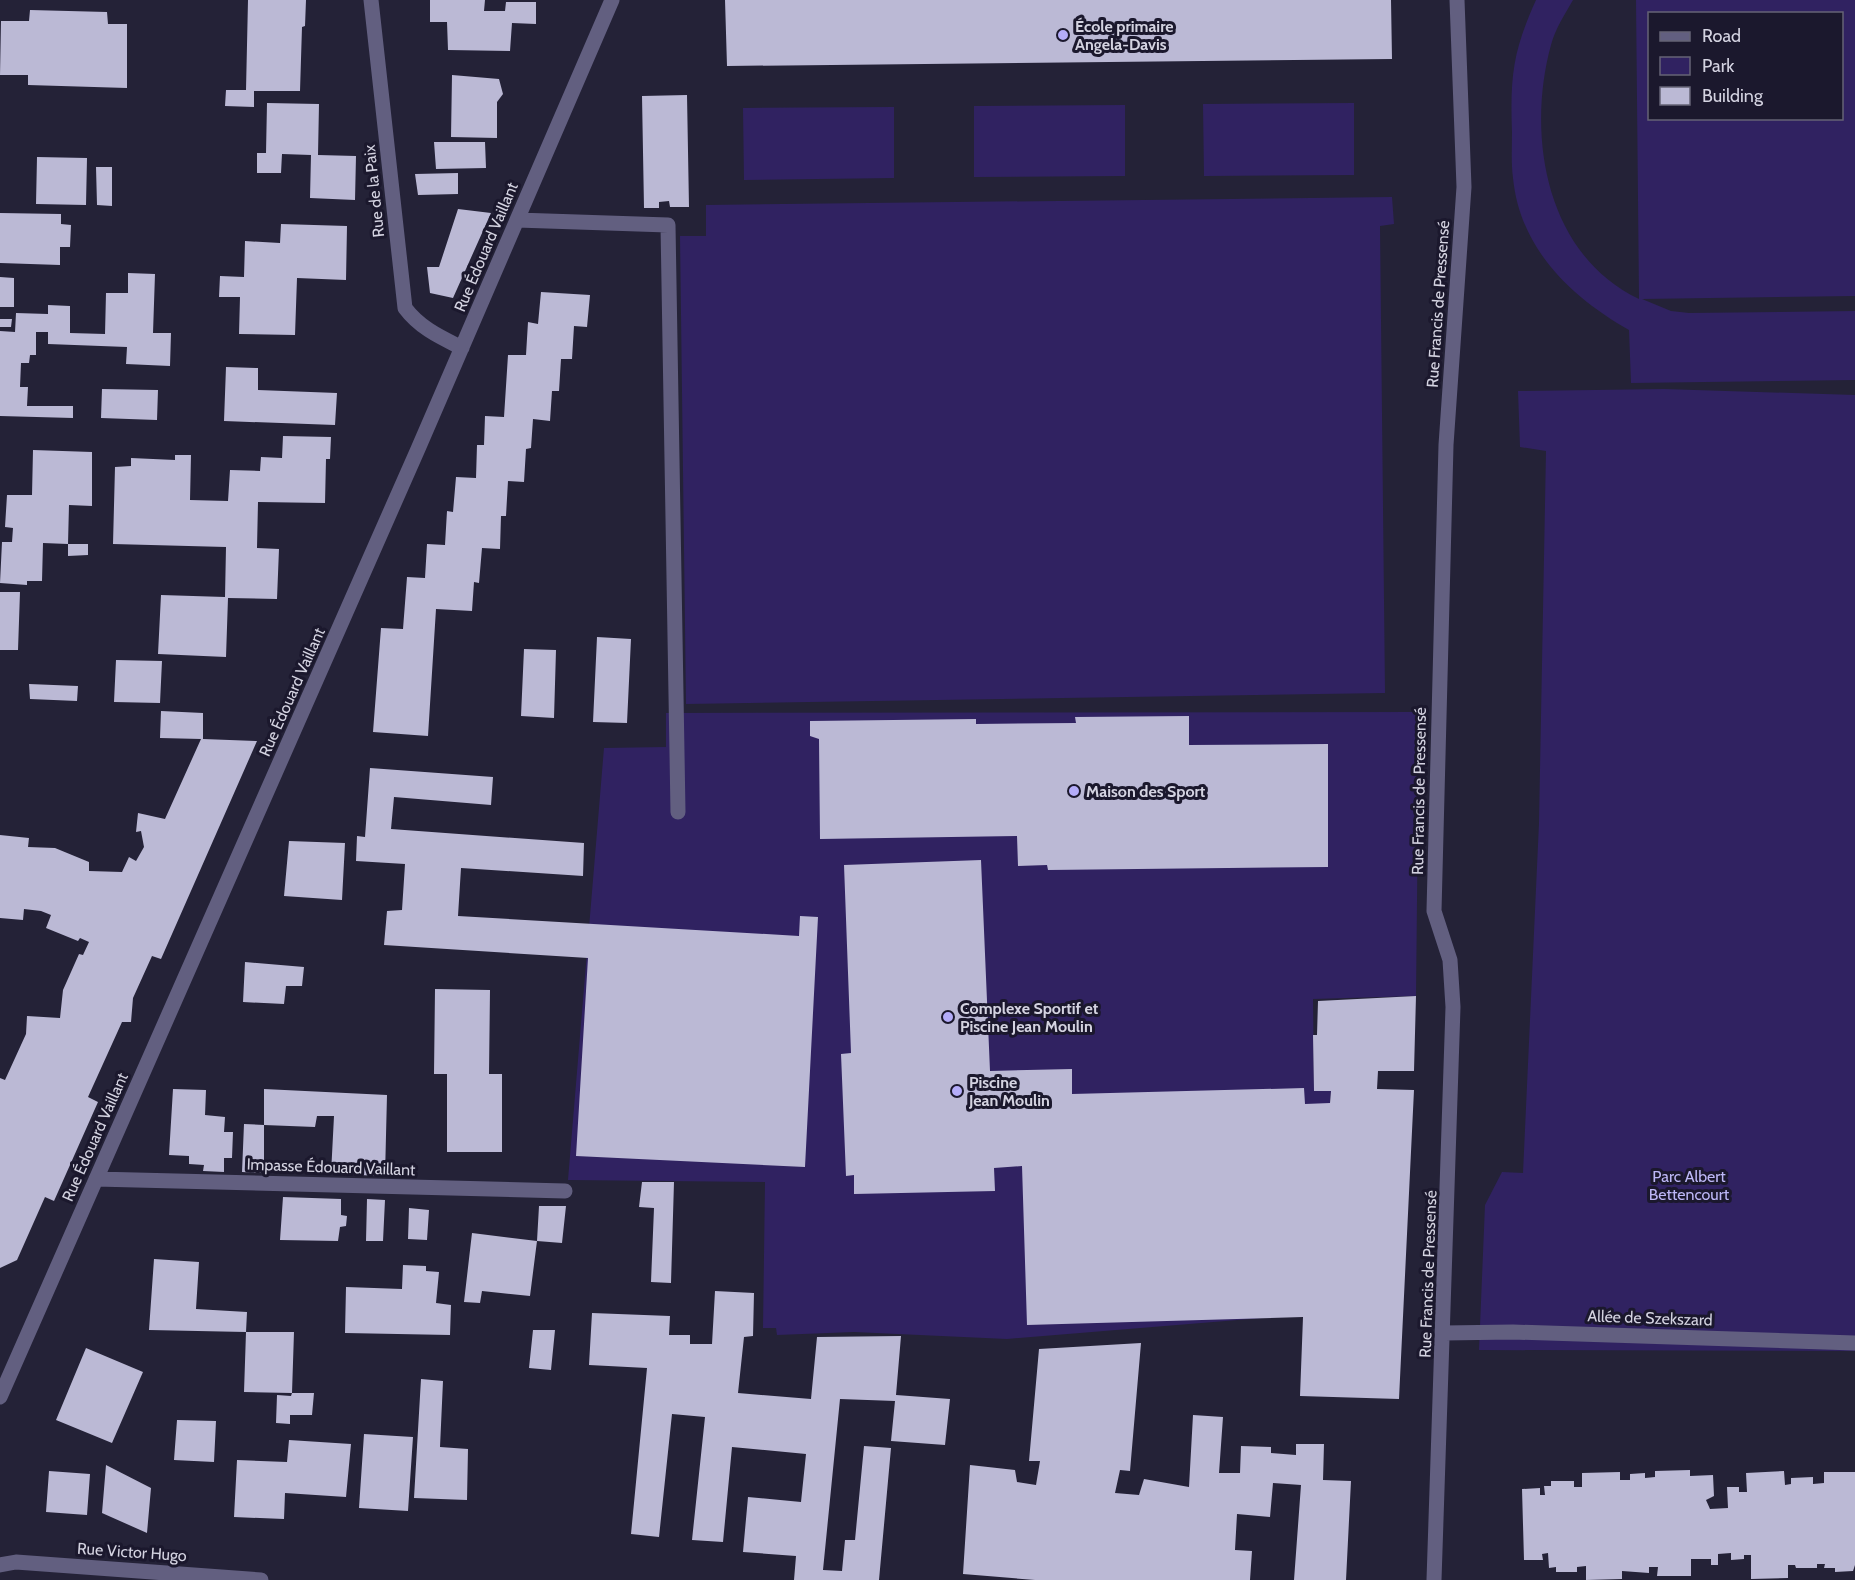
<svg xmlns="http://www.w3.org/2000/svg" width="1855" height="1580" viewBox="0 0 1855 1580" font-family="Cabin,sans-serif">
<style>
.green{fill:#302261;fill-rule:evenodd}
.building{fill:#bbb9d5}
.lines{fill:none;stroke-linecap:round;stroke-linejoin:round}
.minor{stroke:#625f80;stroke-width:15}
.poi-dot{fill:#b4acf9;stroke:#1b182d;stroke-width:2}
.labels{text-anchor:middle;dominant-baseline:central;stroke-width:6;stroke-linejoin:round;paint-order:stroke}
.poi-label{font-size:16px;font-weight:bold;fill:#d4d3e1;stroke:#1b182d;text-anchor:start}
.street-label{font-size:16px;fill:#d4d3e1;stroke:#1b182d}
.park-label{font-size:16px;fill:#bdb7f6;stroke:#1b182d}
</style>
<rect width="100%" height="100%" fill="#242237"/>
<path class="green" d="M 1536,0 L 1573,0 C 1565,14 1555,29 1551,45 C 1526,136 1546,255 1639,299 L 1636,0 L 1855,0 L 1855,296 L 1642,299 L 1671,311 L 1689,313 L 1855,311 L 1855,380 L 1631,383 L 1629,330 C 1571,297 1520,249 1513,178 C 1511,163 1512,147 1512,132 C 1510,76 1513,51 1536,0 ZM 1650,14 L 1842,14 L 1842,118 L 1650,118 Z
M 1354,103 L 1354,175 L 1204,176 L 1203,104 Z
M 1125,105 L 1125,176 L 974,177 L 974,106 Z
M 894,107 L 894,178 L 744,180 L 743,108 Z
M 1392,197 L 1394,224 L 1380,226 L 1385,693 L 686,704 L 680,236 L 706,236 L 706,205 Z
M 1664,389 L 1855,395 L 1855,1351 L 1479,1350 L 1485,1205 L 1502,1172 L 1523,1173 L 1539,823 L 1546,451 L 1520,447 L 1518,391 Z
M 1419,712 L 1416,996 L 1313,999 L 1314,1091 L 1331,1091 L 1330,1103 L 1262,1318 L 1007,1339 L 854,1332 L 777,1335 L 776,1328 L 763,1328 L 765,1182 L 568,1180 L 604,748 L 666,747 L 666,713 Z"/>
<path class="building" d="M 248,0 L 306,0 L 305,26 L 302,27 L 300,91 L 254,91 L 254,107 L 225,106 L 226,90 L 246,90 Z
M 430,0 L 485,0 L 484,11 L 505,11 L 506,2 L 536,2 L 536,24 L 512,23 L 510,51 L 448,50 L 447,22 L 430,22 Z
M 725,0 L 1391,0 L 1392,59 L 727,66 Z
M 30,10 L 107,12 L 108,24 L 127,24 L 127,88 L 28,85 L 28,75 L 0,75 L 1,21 L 29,21 Z
M 452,75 L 499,79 L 503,94 L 497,102 L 497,138 L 451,137 Z
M 687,95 L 689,207 L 670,207 L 669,201 L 659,202 L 659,208 L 644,208 L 642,96 Z
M 267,103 L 319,104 L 318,155 L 356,156 L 355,200 L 310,198 L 311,155 L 282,154 L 281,173 L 257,173 L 257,153 L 266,153 Z
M 434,142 L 485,142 L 486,168 L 436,169 Z
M 37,157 L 87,158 L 86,205 L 36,204 Z
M 96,167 L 112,167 L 112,206 L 97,205 Z
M 458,173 L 458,194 L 418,195 L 415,174 Z
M 458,209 L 491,213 L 453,298 L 430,293 L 427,267 L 439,267 Z
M 0,213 L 61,214 L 61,224 L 71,225 L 70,247 L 60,247 L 60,265 L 0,263 Z
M 281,224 L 347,226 L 346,280 L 297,278 L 295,335 L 239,334 L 240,297 L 219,297 L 220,276 L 244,277 L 245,241 L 280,243 Z
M 128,273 L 155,274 L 153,333 L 171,333 L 170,366 L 126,364 L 127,347 L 48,344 L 48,332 L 36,332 L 36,355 L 30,355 L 29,363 L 21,363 L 20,387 L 28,387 L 27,406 L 73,406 L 73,418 L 0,416 L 0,331 L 15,332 L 16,313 L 48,314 L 48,305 L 70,306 L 70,333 L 105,334 L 106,293 L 128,293 Z
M 0,277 L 14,278 L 14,307 L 0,307 Z
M 541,292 L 590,295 L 587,327 L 574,326 L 572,359 L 561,359 L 559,391 L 552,391 L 550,421 L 533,419 L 531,448 L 526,449 L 524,482 L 508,481 L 506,516 L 501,516 L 500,549 L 482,548 L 479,583 L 474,582 L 472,611 L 436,609 L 428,736 L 373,732 L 381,628 L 403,629 L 407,577 L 425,578 L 427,544 L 445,545 L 447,511 L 453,512 L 456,477 L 476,478 L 477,445 L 484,445 L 485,416 L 504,417 L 508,355 L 526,355 L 528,322 L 538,324 Z
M 0,319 L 12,319 L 11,327 L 0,327 Z
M 226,367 L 258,368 L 258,390 L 337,393 L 335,425 L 224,421 Z
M 102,389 L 158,390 L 157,420 L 101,418 Z
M 283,436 L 331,437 L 330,459 L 326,459 L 325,503 L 258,502 L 257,548 L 279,549 L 277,599 L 228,598 L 226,657 L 158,654 L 161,595 L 225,597 L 226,547 L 113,544 L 115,467 L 131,466 L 131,458 L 175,460 L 175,455 L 191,455 L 190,500 L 228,501 L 230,470 L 260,471 L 261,457 L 282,458 Z
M 33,450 L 92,452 L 92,506 L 69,505 L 68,544 L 43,543 L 42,581 L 27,581 L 27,585 L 0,583 L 2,542 L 12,542 L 13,528 L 5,527 L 7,495 L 32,495 Z
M 68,544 L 88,544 L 88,555 L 68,556 Z
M 0,592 L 20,592 L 18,650 L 0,650 Z
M 597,637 L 631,639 L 627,723 L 593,722 Z
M 524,649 L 556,650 L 554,718 L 521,716 Z
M 116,660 L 162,661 L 160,703 L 114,702 Z
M 29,684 L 78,686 L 77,701 L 30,699 Z
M 161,711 L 203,713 L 203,739 L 257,741 L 161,959 L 152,956 L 133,998 L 131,1022 L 122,1022 L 88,1097 L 98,1102 L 54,1201 L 45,1197 L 17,1260 L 0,1268 L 0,1078 L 5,1080 L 26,1034 L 27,1016 L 60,1018 L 63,990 L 79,954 L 83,955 L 89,942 L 80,938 L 78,941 L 46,928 L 51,915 L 41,911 L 24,909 L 23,920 L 0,918 L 0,835 L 29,838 L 28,847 L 55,848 L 89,862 L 89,871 L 122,872 L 129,857 L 136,861 L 144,847 L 141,831 L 136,832 L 138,813 L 165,819 L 201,739 L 160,738 Z
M 1189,716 L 1189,745 L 1328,744 L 1328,867 L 1048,870 L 1047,865 L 1018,866 L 1017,836 L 820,839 L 819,739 L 810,736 L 810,721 L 976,719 L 976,724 L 1076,723 L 1075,717 Z
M 370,768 L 493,777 L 491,805 L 394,797 L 391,829 L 584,843 L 583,876 L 461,868 L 458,916 L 799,936 L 800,916 L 818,917 L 805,1167 L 576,1156 L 588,958 L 384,945 L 387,911 L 402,910 L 405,864 L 356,861 L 357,836 L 365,837 Z
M 289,841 L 345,843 L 342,900 L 284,896 Z
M 981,860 L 990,1071 L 1072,1069 L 1072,1094 L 1304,1088 L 1305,1104 L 1330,1103 L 1331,1091 L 1314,1091 L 1313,1035 L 1317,1035 L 1318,1001 L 1416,996 L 1414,1071 L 1378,1071 L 1377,1089 L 1414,1090 L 1399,1399 L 1300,1396 L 1303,1317 L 1027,1325 L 1022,1166 L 994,1168 L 995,1191 L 854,1194 L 854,1175 L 846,1176 L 841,1054 L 851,1053 L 844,865 Z
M 245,962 L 304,967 L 302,986 L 286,986 L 284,1004 L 243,1002 Z
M 435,989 L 490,990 L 489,1074 L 502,1074 L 502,1152 L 447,1152 L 447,1074 L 434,1074 Z
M 173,1089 L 206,1090 L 205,1115 L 225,1117 L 224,1132 L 233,1132 L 232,1158 L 224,1158 L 224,1172 L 203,1171 L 204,1165 L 189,1164 L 189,1156 L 169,1155 Z
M 264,1089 L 387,1095 L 385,1176 L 331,1174 L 334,1116 L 317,1116 L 315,1127 L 264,1125 L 264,1173 L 242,1172 L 244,1124 L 264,1125 Z
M 642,1182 L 674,1182 L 671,1283 L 651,1282 L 654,1208 L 639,1207 Z
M 283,1197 L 341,1199 L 341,1215 L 347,1216 L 346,1226 L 340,1227 L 338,1241 L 280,1240 Z
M 367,1199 L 385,1200 L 383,1241 L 366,1241 Z
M 539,1206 L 566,1206 L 562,1243 L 537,1241 L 530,1296 L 482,1291 L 480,1303 L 464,1302 L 472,1233 L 537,1241 Z
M 409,1208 L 429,1210 L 427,1240 L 408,1239 Z
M 154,1259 L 199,1262 L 196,1309 L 247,1312 L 246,1332 L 149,1330 Z
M 403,1265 L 426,1266 L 426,1271 L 439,1272 L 436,1303 L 451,1305 L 450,1335 L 345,1333 L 346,1287 L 402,1289 Z
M 715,1291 L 754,1293 L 753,1336 L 744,1337 L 738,1393 L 811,1399 L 817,1337 L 901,1336 L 896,1395 L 950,1399 L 945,1445 L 891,1441 L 895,1401 L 840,1399 L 823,1570 L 842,1571 L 845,1540 L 855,1540 L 864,1446 L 891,1448 L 879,1580 L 794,1580 L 796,1556 L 743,1552 L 748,1497 L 801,1502 L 806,1454 L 732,1447 L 723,1542 L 692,1540 L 705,1417 L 672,1414 L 659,1537 L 631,1534 L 647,1368 L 589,1365 L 592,1313 L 670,1316 L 669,1335 L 690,1335 L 690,1344 L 712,1344 Z
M 533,1330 L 555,1330 L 551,1370 L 529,1368 Z
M 246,1332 L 294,1332 L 292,1393 L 314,1393 L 312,1415 L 290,1415 L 290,1424 L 276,1423 L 277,1395 L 291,1396 L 292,1393 L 244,1392 Z
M 1141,1343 L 1130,1471 L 1120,1470 L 1115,1493 L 1139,1495 L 1144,1479 L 1189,1487 L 1193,1415 L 1223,1417 L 1219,1473 L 1240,1473 L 1241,1446 L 1271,1447 L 1271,1453 L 1296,1455 L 1296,1444 L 1324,1444 L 1323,1480 L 1351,1481 L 1346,1580 L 1294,1580 L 1301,1485 L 1273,1483 L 1270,1517 L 1237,1514 L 1235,1550 L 1252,1551 L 1250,1580 L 1035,1580 L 963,1574 L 970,1465 L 1015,1470 L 1017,1482 L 1036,1485 L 1040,1461 L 1029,1461 L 1039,1349 Z
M 86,1348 L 143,1372 L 112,1443 L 56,1420 Z
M 421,1379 L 443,1381 L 440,1447 L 468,1449 L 467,1500 L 414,1498 Z
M 177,1420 L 216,1421 L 214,1462 L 174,1460 Z
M 364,1434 L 413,1437 L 408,1511 L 359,1508 Z
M 289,1440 L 351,1444 L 346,1497 L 285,1493 L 284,1519 L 234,1517 L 237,1460 L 287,1462 Z
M 106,1465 L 151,1488 L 147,1533 L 102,1513 Z
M 1690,1470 L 1690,1476 L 1713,1475 L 1714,1496 L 1706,1500 L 1710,1509 L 1728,1508 L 1727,1487 L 1739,1487 L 1739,1492 L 1747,1492 L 1746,1473 L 1784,1471 L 1785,1485 L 1791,1484 L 1791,1478 L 1813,1477 L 1813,1484 L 1824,1483 L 1824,1472 L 1855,1472 L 1855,1565 L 1853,1571 L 1835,1572 L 1835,1568 L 1824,1568 L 1825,1564 L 1817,1564 L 1817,1568 L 1796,1568 L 1795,1565 L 1788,1565 L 1788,1578 L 1751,1579 L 1751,1555 L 1744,1555 L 1744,1559 L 1731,1560 L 1731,1553 L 1718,1554 L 1718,1565 L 1711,1565 L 1711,1559 L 1691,1559 L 1691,1576 L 1657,1576 L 1658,1567 L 1649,1567 L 1649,1573 L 1622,1571 L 1622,1579 L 1586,1580 L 1586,1566 L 1577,1567 L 1577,1572 L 1556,1572 L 1556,1567 L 1549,1568 L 1548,1553 L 1542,1554 L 1543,1560 L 1524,1560 L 1522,1489 L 1540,1488 L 1540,1495 L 1545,1495 L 1544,1486 L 1551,1486 L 1551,1481 L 1574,1481 L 1574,1487 L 1582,1487 L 1582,1473 L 1620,1472 L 1620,1480 L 1630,1480 L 1630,1474 L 1645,1473 L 1645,1478 L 1655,1477 L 1655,1471 Z
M 49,1471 L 90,1474 L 87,1515 L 46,1512 Z"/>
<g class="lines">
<path class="minor" d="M 371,0 L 405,308 C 420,328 440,337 462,348
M 517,220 L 668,225 L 678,812
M 96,1179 L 565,1191
M 1444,1333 L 1513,1332 L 1855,1343
M 0,1397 L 418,449 L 612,0
M 0,1565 L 16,1562 L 261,1580
M 1434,1580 L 1453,1007 L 1450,960 L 1434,911 L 1446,445 L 1464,187 L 1457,0"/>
</g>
<g class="poi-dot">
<circle cx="1063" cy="35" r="6"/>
<circle cx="1074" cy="791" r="6"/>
<circle cx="948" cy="1017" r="6"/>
<circle cx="957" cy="1091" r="6"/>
</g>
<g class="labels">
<g class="poi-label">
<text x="1075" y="26">École primaire<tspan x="1075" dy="18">Angela-Davis</tspan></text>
<text x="1086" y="791">Maison des Sport</text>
<text x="960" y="1008">Complexe Sportif et<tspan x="960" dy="18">Piscine Jean Moulin</tspan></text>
<text x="969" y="1082">Piscine<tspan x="969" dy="18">Jean Moulin</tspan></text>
</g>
<g class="street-label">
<text transform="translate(374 191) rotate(-96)">Rue de la Paix</text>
<text transform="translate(486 247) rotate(-67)">Rue Édouard Vaillant</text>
<text transform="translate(1438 304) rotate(-86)">Rue Francis de Pressensé</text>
<text transform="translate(292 692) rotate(-66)">Rue Édouard Vaillant</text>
<text transform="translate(1419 791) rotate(-89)">Rue Francis de Pressensé</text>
<text transform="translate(95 1137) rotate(-66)">Rue Édouard Vaillant</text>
<text transform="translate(331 1167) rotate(2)">Impasse Édouard Vaillant</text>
<text transform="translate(1428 1274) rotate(-88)">Rue Francis de Pressensé</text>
<text transform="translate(1650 1318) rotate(2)">Allée de Szekszard</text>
<text transform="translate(132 1552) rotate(4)">Rue Victor Hugo</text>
</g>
<g class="park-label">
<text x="1689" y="1176">Parc Albert<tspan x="1689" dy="18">Bettencourt</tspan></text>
</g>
</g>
<rect x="1648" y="12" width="195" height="108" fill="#1b182d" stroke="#656375" stroke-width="1.5"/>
<rect x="1660" y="32" width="30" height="9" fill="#625f80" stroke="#656375" stroke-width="1.5"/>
<text x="1702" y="42" font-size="18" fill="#d4d3e1">Road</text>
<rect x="1660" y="57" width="30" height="18" fill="#302261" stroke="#656375" stroke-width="1.5"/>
<text x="1702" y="72" font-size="18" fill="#d4d3e1">Park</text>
<rect x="1660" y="87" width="30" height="18" fill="#bbb9d5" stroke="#656375" stroke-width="1.5"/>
<text x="1702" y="102" font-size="18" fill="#d4d3e1">Building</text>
</svg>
